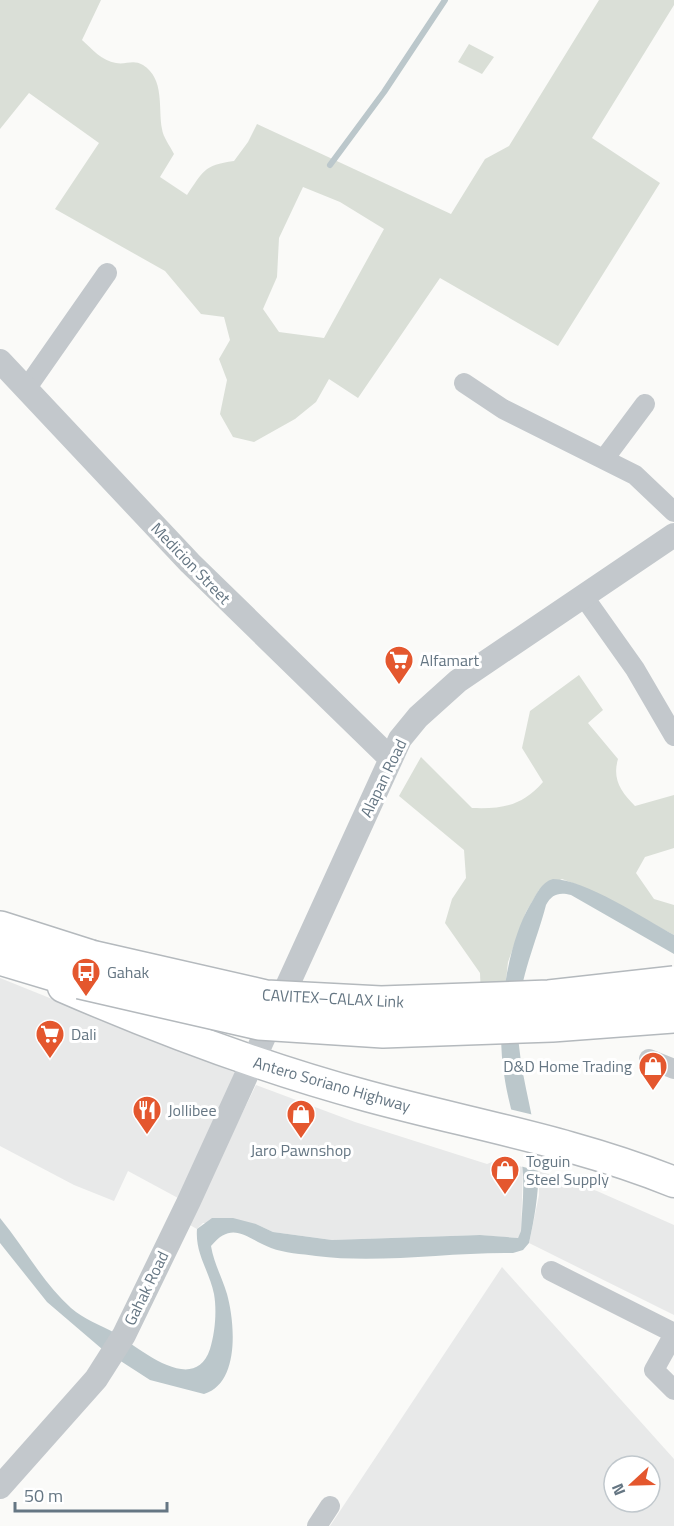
<svg xmlns="http://www.w3.org/2000/svg" width="674" height="1526" viewBox="0 0 674 1526" font-family="'Titillium Web',sans-serif">
<style>
.built{fill:#e8e9e9;fill-rule:evenodd}
.green{fill:#dadfd7;fill-rule:evenodd}
.water{fill:#bbc7cb}
.pier{fill:#fafaf8}
.lines{fill:none;stroke-linecap:round;stroke-linejoin:round}
.stream{stroke:#bbc7cb;stroke-width:6}
.primary-casing{stroke:#b5babe;stroke-width:33}
.motorway-casing{stroke:#b4b9bd;stroke-width:36}
.minor{stroke:#c3c8cc;stroke-width:20}
.tertiary{stroke:#c3c8cc;stroke-width:24}
.primary{stroke:#fff;stroke-width:30}
.motorway{stroke:#fff;stroke-width:33}
.motorway-bridge-casing{stroke:#b4b9bd;stroke-width:36;stroke-linecap:butt}
.motorway-bridge{stroke:#fff;stroke-width:33}
.labels{text-anchor:middle;dominant-baseline:central;stroke-width:6;stroke-linejoin:round;paint-order:stroke}
.street-label{font-size:16px;fill:#657683;stroke:#fff}
.poi-label{font-size:16px;fill:#657683;stroke:#fff;text-anchor:start}
</style>
<rect width="100%" height="100%" fill="#fafaf8"/>
<path class="built" d="M 0,978 L 236,1073 L 178,1198 L 128,1171 L 114,1201 L 74,1185 L 0,1146 Z
M 256,1085 L 355,1122 L 487,1164 L 497,1160 L 523,1167 L 521,1232 L 518,1238 L 479,1235 L 332,1240 L 273,1232 L 256,1224 L 203,1223 L 197,1229 L 188,1224 Z
M 539,1171 L 597,1191 L 674,1225 L 674,1315 L 529,1243 L 539,1195 Z
M 502,1267 L 674,1459 L 674,1526 L 330,1526 ZM 614,1466 L 650,1466 L 650,1502 L 614,1502 Z"/>
<path class="green" d="M 0,0 L 101,0 L 82,40 C 92,49 102,61 116,63 C 126,65 133,59 143,65 C 165,79 158,108 162,129 C 163,137 170,146 174,154 L 160,177 L 187,195 C 203,172 203,165 234,161 L 248,142 L 257,124 L 451,214 L 485,159 L 509,146 L 599,0 L 674,0 L 674,5 L 592,138 L 660,183 L 558,346 L 440,278 L 358,398 L 329,379 L 316,402 L 295,419 L 254,442 L 233,437 L 220,414 L 227,380 L 219,359 L 230,340 L 224,317 L 201,314 L 165,271 L 55,209 L 99,143 L 29,93 L 0,129 ZM 303,187 L 340,202 L 384,229 L 324,338 L 279,332 L 263,309 L 277,277 L 279,238 Z
M 469,44 L 494,57 L 482,74 L 458,62 Z
M 579,675 L 603,710 L 588,723 L 618,759 C 612,779 621,792 635,806 L 674,795 L 674,848 L 645,857 L 636,873 L 654,899 L 674,905 L 674,935 L 583,887 L 562,879 L 539,890 L 526,912 L 508,962 L 503,1007 L 481,998 L 480,973 L 445,923 L 452,899 L 466,878 L 464,850 L 399,796 L 421,757 L 472,808 C 503,809 522,806 543,782 L 522,748 L 530,711 Z"/>
<path class="water" d="M 553,879 C 584,879 645,919 674,935 L 674,954 L 571,895 C 559,892 552,894 546,905 C 535,947 516,985 518,1030 C 519,1070 532,1107 537,1147 C 541,1181 536,1211 529,1243 L 523,1250 L 513,1253 C 448,1252 381,1264 316,1256 C 302,1254 284,1253 271,1248 C 247,1239 233,1219 211,1246 C 214,1264 222,1277 227,1294 C 235,1323 240,1383 204,1394 L 150,1380 L 102,1349 L 47,1302 L 0,1243 L 0,1218 C 24,1247 43,1283 71,1308 C 84,1319 100,1325 115,1333 C 138,1347 194,1397 210,1349 C 215,1333 217,1311 214,1294 C 209,1270 195,1254 197,1229 L 212,1218 L 233,1218 L 256,1224 L 273,1232 L 332,1240 L 480,1235 L 518,1238 L 521,1231 C 522,1209 525,1186 522,1163 C 519,1133 508,1104 504,1074 C 496,1026 505,948 530,905 C 536,895 541,882 553,879 Z"/>
<path class="pier" d="M 509,1109 L 534,1115 L 542,1172 L 520,1166 Z"/>
<g class="lines">
<path class="stream" d="M 330,165 L 384,92 L 445,0"/>
<g class="primary-casing">
<path id="primary" d="M 63,987 C 162,1030 263,1068 367,1096 C 470,1124 575,1142 674,1182"/>
</g>
<g class="motorway-casing">
<path id="motorway" d="M 0,928 L 91,957
M 0,958 L 80,982"/>
</g>
<path class="minor" d="M 464,383 L 503,409 L 635,475 L 674,512
M 26,389 L 107,273
M 604,459 L 645,404
M 584,597 L 635,669 L 674,736
M 649,1059 L 674,1069
M 551,1271 L 674,1333
M 674,1334 L 654,1370 L 674,1390
M 317,1526 L 330,1506"/>
<path class="tertiary" d="M 0,361 L 190,563 L 390,758
M 0,1487 L 96,1379 L 124,1335 L 189,1201 L 400,739 L 418,717 L 458,681 L 674,535"/>
<use href="#primary" class="primary"/>
<use href="#motorway" class="motorway"/>
<g class="motorway-bridge-casing">
<path id="motorway-bridge" d="M 91,957 L 266,997 L 381,1003 L 549,997 L 674,983
M 80,982 L 259,1023 L 383,1031 L 552,1025 L 674,1016"/>
</g>
<use href="#motorway-bridge" class="motorway-bridge"/>
</g>
<defs>
<g id="supermarket-pin" transform="scale(1.5)"><path d="M0 17L-7.5 6A9.5 9.5 0 1 1 7.5 6Z" fill="#e4572e" stroke="#fff"/><path d="M-6-5.5h2.5l.6 2H6L4.5 2H-2.5L-4.4-4H-6ZM-1.5 3.2a1.3 1.3 0 1 0 .1 0ZM3 3.2a1.3 1.3 0 1 0 .1 0Z" fill="#fff"/></g>
<g id="bus-pin" transform="scale(1.5)"><path d="M0 17L-7.5 6A9.5 9.5 0 1 1 7.5 6Z" fill="#e4572e" stroke="#fff"/><path d="M-5-6H5V4H4V6H2V4H-2V6H-4V4H-5ZM-3.5-4V0h7V-4ZM-3.5 1.2v1.5H-2V1.2ZM2 1.2v1.5H3.5V1.2Z" fill="#fff"/></g>
<g id="shop-pin" transform="scale(1.5)"><path d="M0 17L-7.5 6A9.5 9.5 0 1 1 7.5 6Z" fill="#e4572e" stroke="#fff"/><path d="M-5-2.5h2.3a2.7 3.5 0 0 1 5.4 0H5L5.5 6h-11ZM-1.5-2.5h3a1.5 2.3 0 0 0-3 0Z" fill="#fff"/></g>
<g id="restaurant-pin" transform="scale(1.5)"><path d="M0 17L-7.5 6A9.5 9.5 0 1 1 7.5 6Z" fill="#e4572e" stroke="#fff"/><path d="M-5-6h1v4h1v-4h1v4h1v-4h1v5L-1.5 .5V6h-2V.5L-5-1ZM5-6V6H3V1.5H1.5Q1.5-4 5-6Z" fill="#fff"/></g>
</defs>
<g fill-rule="evenodd">
<use href="#supermarket-pin" x="399" y="660"/>
<use href="#bus-pin" x="86" y="972"/>
<use href="#supermarket-pin" x="50" y="1034"/>
<use href="#shop-pin" x="653" y="1066"/>
<use href="#restaurant-pin" x="147" y="1110"/>
<use href="#shop-pin" x="301" y="1114"/>
<use href="#shop-pin" x="505" y="1170"/>
</g>
<g class="labels">
<g class="street-label">
<text transform="translate(191 563) rotate(46)">Medicion Street</text>
<text transform="translate(383 778) rotate(-64)">Alapan Road</text>
<text transform="translate(333 998) rotate(3)">CAVITEX–CALAX Link</text>
<text transform="translate(332 1084) rotate(16)">Antero Soriano Highway</text>
<text transform="translate(146 1288) rotate(-64)">Gahak Road</text>
</g>
<g class="poi-label">
<text x="420" y="660">Alfamart</text>
<text x="107" y="972">Gahak</text>
<text x="71" y="1034">Dali</text>
<text x="632" y="1066" text-anchor="end">D&amp;D Home Trading</text>
<text x="168" y="1110">Jollibee</text>
<text x="301" y="1150" text-anchor="middle">Jaro Pawnshop</text>
<text x="526" y="1161">Toguin<tspan x="526" dy="18">Steel Supply</tspan></text>
</g>
</g>
<g transform="translate(632 1484) rotate(248)"><circle r="28" fill="#ffffff" stroke="#c1c8cd" stroke-width="1.5"/>
<path d="M0-4.5L10 22L0 15L-10 22Z" fill="#e4572e"/>
<text y="-9" font-size="16" font-weight="bold" text-anchor="middle" fill="#657683">N</text>
</g>
<path d="M15 1502v9h152v-9" fill="none" stroke="#657683" stroke-width="3"/>
<text x="24" y="1502" font-size="18" fill="#657683" stroke="#ffffff" stroke-width="4.5" paint-order="stroke">50 m</text>
</svg>
